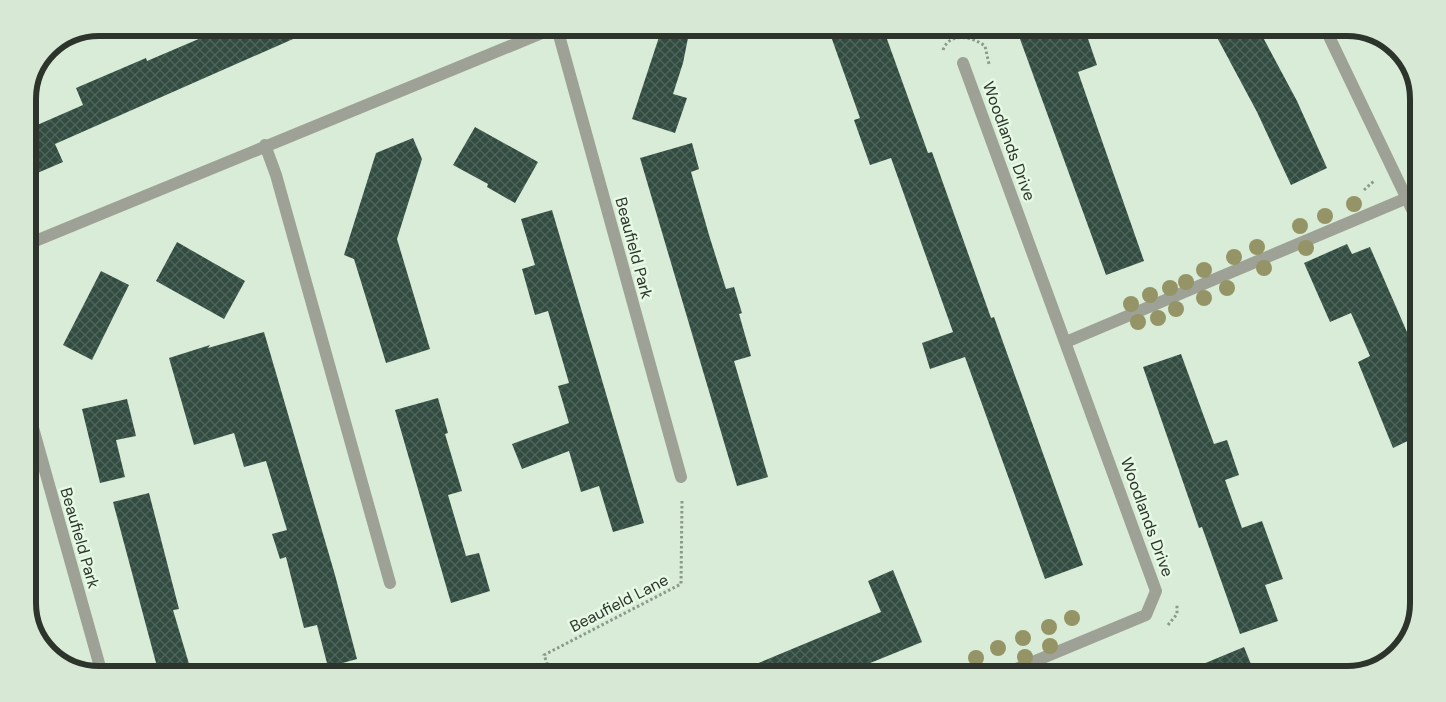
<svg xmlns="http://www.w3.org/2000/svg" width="1446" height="702" viewBox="0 0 1446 702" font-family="'DM Sans',sans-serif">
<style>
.building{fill:url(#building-cross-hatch)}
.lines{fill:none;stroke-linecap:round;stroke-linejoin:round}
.path{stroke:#8c9a8b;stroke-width:3;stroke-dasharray:2.5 2.5;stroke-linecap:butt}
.minor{stroke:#9ea196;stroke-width:12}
.tree{fill:#959466}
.labels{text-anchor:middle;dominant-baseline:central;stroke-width:5;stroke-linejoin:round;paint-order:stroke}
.street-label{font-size:16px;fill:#2c342c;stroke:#e6f9e4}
.rim{fill:none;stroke:#2c342c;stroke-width:6}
</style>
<defs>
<pattern id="building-cross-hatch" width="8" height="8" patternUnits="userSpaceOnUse" patternTransform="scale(1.25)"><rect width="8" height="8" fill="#334c42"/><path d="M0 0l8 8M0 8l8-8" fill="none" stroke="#4f645b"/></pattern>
</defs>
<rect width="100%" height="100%" fill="#d9ecd7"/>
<path class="building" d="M 196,28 L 318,28 L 55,144 L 63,162 L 28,177 L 28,129 L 83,105 L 76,88 L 146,58 L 147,61 L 201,38 Z
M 662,28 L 690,28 L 683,63 L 673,94 L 687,98 L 675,133 L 632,119 Z
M 828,28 L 883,28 L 928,153 L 932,152 L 991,318 L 994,317 L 1083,565 L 1045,579 L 965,357 L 930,369 L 922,343 L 953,332 L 891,158 L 870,165 L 854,120 L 860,118 Z
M 1016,28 L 1059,28 L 1063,38 L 1085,30 L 1097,65 L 1078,72 L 1144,261 L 1106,275 Z
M 1212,28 L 1258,28 L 1297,101 L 1327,168 L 1291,185 L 1257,112 Z
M 475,127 L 538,162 L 515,203 L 487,187 L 488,184 L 453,165 Z
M 413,138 L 422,159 L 397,239 L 430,349 L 386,363 L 354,259 L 344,255 L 376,153 Z
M 692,143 L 699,169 L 691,172 L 709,235 L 726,289 L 734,287 L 742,313 L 739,314 L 751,356 L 734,361 L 768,477 L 737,486 L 640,158 Z
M 552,210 L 644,523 L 613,532 L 599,486 L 581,492 L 569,451 L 522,469 L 512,444 L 569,423 L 558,386 L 569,383 L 548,311 L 535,315 L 522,269 L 535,265 L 521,219 Z
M 177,242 L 245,281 L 224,319 L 156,281 Z
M 1347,244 L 1352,254 L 1370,247 L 1410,339 L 1418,335 L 1418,436 L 1393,448 L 1358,362 L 1370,356 L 1351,313 L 1330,322 L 1304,263 Z
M 101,271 L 129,285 L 92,360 L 63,345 Z
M 264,332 L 335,575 L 357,659 L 328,667 L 317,625 L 304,628 L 286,557 L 280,559 L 272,534 L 287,530 L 266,461 L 244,467 L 234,433 L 194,445 L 169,358 L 210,345 L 208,348 Z
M 1181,354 L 1214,444 L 1227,440 L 1239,475 L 1225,480 L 1242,528 L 1262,521 L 1283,579 L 1265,585 L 1278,621 L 1240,634 L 1202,527 L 1199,528 L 1143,367 Z
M 438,398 L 448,433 L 445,434 L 462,491 L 448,495 L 466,556 L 479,553 L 490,591 L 451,603 L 395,410 Z
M 127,399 L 136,436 L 116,440 L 125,477 L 100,483 L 82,409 Z
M 149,493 L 179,609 L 173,610 L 192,674 L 159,674 L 113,502 Z
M 893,570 L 922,642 L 843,674 L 732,674 L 881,612 L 868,581 Z
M 1244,647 L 1255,674 L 1179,674 Z"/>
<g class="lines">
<path class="path" d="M 943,50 C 950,31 973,37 985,46 L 989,64
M 1364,190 L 1374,181
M 1168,625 L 1177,614 L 1177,605
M 551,674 L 544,655 L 681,584 L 682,500
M 961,674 L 984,665"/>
<path class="minor" d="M 557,28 L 681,477
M 1325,28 L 1418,222
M 963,63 L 1156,591 L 1146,615 L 1004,674
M 265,145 L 276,175 L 390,583
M 28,244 L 554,28
M 1066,342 L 1407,198
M 28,410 L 102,674"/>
</g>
<g class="tree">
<circle cx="1354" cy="204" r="8"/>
<circle cx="1325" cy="216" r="8"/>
<circle cx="1300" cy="226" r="8"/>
<circle cx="1257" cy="247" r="8"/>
<circle cx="1306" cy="248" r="8"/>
<circle cx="1234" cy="257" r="8"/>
<circle cx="1264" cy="268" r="8"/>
<circle cx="1204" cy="270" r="8"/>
<circle cx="1186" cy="282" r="8"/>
<circle cx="1170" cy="288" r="8"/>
<circle cx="1227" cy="288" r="8"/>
<circle cx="1150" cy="295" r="8"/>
<circle cx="1204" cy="298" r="8"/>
<circle cx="1131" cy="304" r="8"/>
<circle cx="1176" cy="309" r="8"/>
<circle cx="1158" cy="318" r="8"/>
<circle cx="1138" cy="322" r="8"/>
<circle cx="1072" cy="618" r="8"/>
<circle cx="1049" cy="627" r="8"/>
<circle cx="1023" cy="638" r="8"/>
<circle cx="1050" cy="646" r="8"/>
<circle cx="998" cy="648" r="8"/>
<circle cx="1025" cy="657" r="8"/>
<circle cx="976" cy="658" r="8"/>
</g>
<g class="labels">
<g class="street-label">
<text transform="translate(1009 141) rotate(70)">Woodlands Drive</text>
<text transform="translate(634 248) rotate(75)">Beaufield Park</text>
<text transform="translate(1147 517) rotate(70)">Woodlands Drive</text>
<text transform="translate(80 538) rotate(74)">Beaufield Park</text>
<text transform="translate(619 603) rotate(-27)">Beaufield Lane</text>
</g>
</g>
<path d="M0 0H1446V702H0ZM99 36H1347A63 63 0 0 1 1410 99V603A63 63 0 0 1 1347 666H99A63 63 0 0 1 36 603V99A63 63 0 0 1 99 36Z" fill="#d7e9d5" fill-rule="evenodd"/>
<path class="rim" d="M99 36H1347A63 63 0 0 1 1410 99V603A63 63 0 0 1 1347 666H99A63 63 0 0 1 36 603V99A63 63 0 0 1 99 36Z"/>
</svg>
